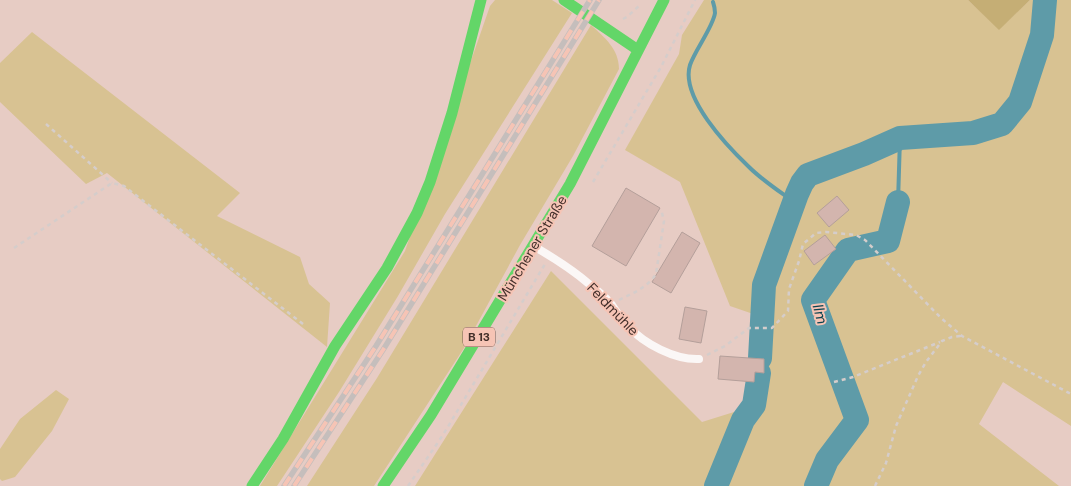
<svg xmlns="http://www.w3.org/2000/svg" width="1071" height="486" viewBox="0 0 1071 486" font-family="'DM Sans',sans-serif">
<style>
.green{fill:#d8c292}
.forest{fill:#c5ae75}
.lines{fill:none;stroke-linecap:round;stroke-linejoin:round}
.stream{stroke:#5e9ba8;stroke-width:4}
.river{stroke:#5e9ba8;stroke-width:24}
.building{fill:#d3b5ae;stroke:#b49f9a}
.path{stroke:#d5cdcb;stroke-width:2.5;stroke-dasharray:4 4;stroke-linecap:butt}
.lane{stroke:#fbf7f6;stroke-width:8}
.fast{stroke:#63d668;stroke-width:11}
.rail-casing{stroke:#c5bebc;stroke-width:5.5}
.rail{stroke:#f6c4b5;stroke-width:4;stroke-dasharray:11;stroke-linecap:butt}
.labels{text-anchor:middle;dominant-baseline:central;stroke-width:4;stroke-linejoin:round;paint-order:stroke}
.shield{fill:#f6c4b5;stroke:#795c54;stroke-width:1}
.shield-label{font-size:12px;font-weight:bold;fill:#432f2a}
.street-label{font-size:14px;fill:#432f2a;stroke:#f6c4b5}
.water-label{font-size:15px;font-style:italic;fill:#0b4350;stroke:#f6c4b5}
</style>
<rect width="100%" height="100%" fill="#e7ccc4"/>
<path class="green" d="M 495,0 L 552,0 L 572,13 L 445,214 L 398,296 L 339,392 L 277,486 L 260,486 L 405,251 L 490,6 Z
M 704,0 L 968,0 L 999,29 L 1030,0 L 1071,0 L 1071,426 L 1003,382 L 979,424 L 1059,486 L 415,486 L 551,271 L 702,422 L 750,407 L 759,316 L 730,306 L 680,182 L 625,150 L 679,54 L 682,35 Z
M 591,25 C 605,38 619,49 619,69 L 573,156 L 520,245 L 464,348 L 374,486 L 307,486 L 377,378 Z
M 32,32 L 240,193 L 217,216 L 300,257 L 309,284 L 330,303 L 327,347 L 107,173 L 86,184 L 0,102 L 0,63 Z
M 56,390 L 69,399 L 52,431 L 15,477 L 2,481 L 0,479 L 0,449 L 20,419 Z"/>
<path class="forest" d="M 968,0 L 1030,0 L 999,30 Z"/>
<g class="lines">
<path class="stream" d="M 713,2 C 714,5 715,10 715,13 C 713,27 695,50 690,65 C 680,97 727,146 749,167 C 762,180 779,191 794,202
M 898,202 L 900,138"/>
<path class="river" d="M 760,358 L 764,285 L 797,194 L 802,183 L 808,175 L 864,154 L 900,138 L 973,133 L 1002,124 L 1020,102 L 1042,35 L 1045,0
M 716,486 L 743,420 L 754,405 L 759,373
M 816,486 L 827,460 L 857,420 L 813,300 L 848,250 L 888,241 L 898,202"/>
</g>
<path class="building" d="M 626,188 L 660,208 L 626,266 L 592,246 Z
M 837,196 L 849,210 L 829,227 L 817,213 Z
M 682,232 L 700,243 L 671,293 L 652,282 Z
M 825,235 L 836,249 L 814,265 L 804,251 Z
M 685,307 L 707,311 L 701,343 L 679,339 Z
M 720,356 L 764,359 L 764,373 L 755,372 L 754,382 L 718,379 Z"/>
<g class="lines">
<path class="path" d="M 623,19 L 627,17 L 640,5
M 46,124 L 112,183
M 593,182 L 661,67 L 695,0
M 14,248 L 112,183 L 124,186 L 303,324
M 619,300 C 633,293 647,288 656,274 L 664,221 L 661,209
M 707,355 L 725,346 L 749,328 L 772,328 L 788,311 L 789,289 L 799,261 L 803,244 L 816,233 L 826,232 L 856,235 L 865,240 L 941,318 L 962,336 L 1071,394
M 834,382 L 853,377 L 940,342
M 408,486 L 443,435 L 545,264
M 875,486 L 886,463 L 896,426 L 918,376 L 926,362 L 942,341 L 952,337 L 961,336"/>
<path class="lane" d="M 535,247 C 554,258 573,270 589,284 C 597,290 606,297 612,305 C 617,312 621,320 628,326 C 644,344 675,360 699,359"/>
<path class="fast" d="M 564,0 L 638,50
M 252,486 L 283,439 L 335,346 L 387,268 L 417,213 L 430,182 L 452,113 L 481,0
M 383,486 L 431,415 L 570,184 L 664,0"/>
<g class="rail-casing">
<path id="rail" d="M 284,486 L 376,346 L 590,0
M 294,486 L 383,350 L 599,0"/>
</g>
<use href="#rail" class="rail"/>
</g>
<g class="labels">
<rect class="shield" x="463" y="327.5" width="32" height="19" rx="4"/>
<g class="shield-label">
<text x="479" y="337">B 13</text>
</g>
<g class="street-label">
<text transform="translate(532 248) rotate(-59)">Münchener Straße</text>
<text transform="translate(613 309) rotate(46)">Feldmühle</text>
</g>
<g class="water-label">
<text transform="translate(820 314) rotate(74)">Ilm</text>
</g>
</g>
</svg>
